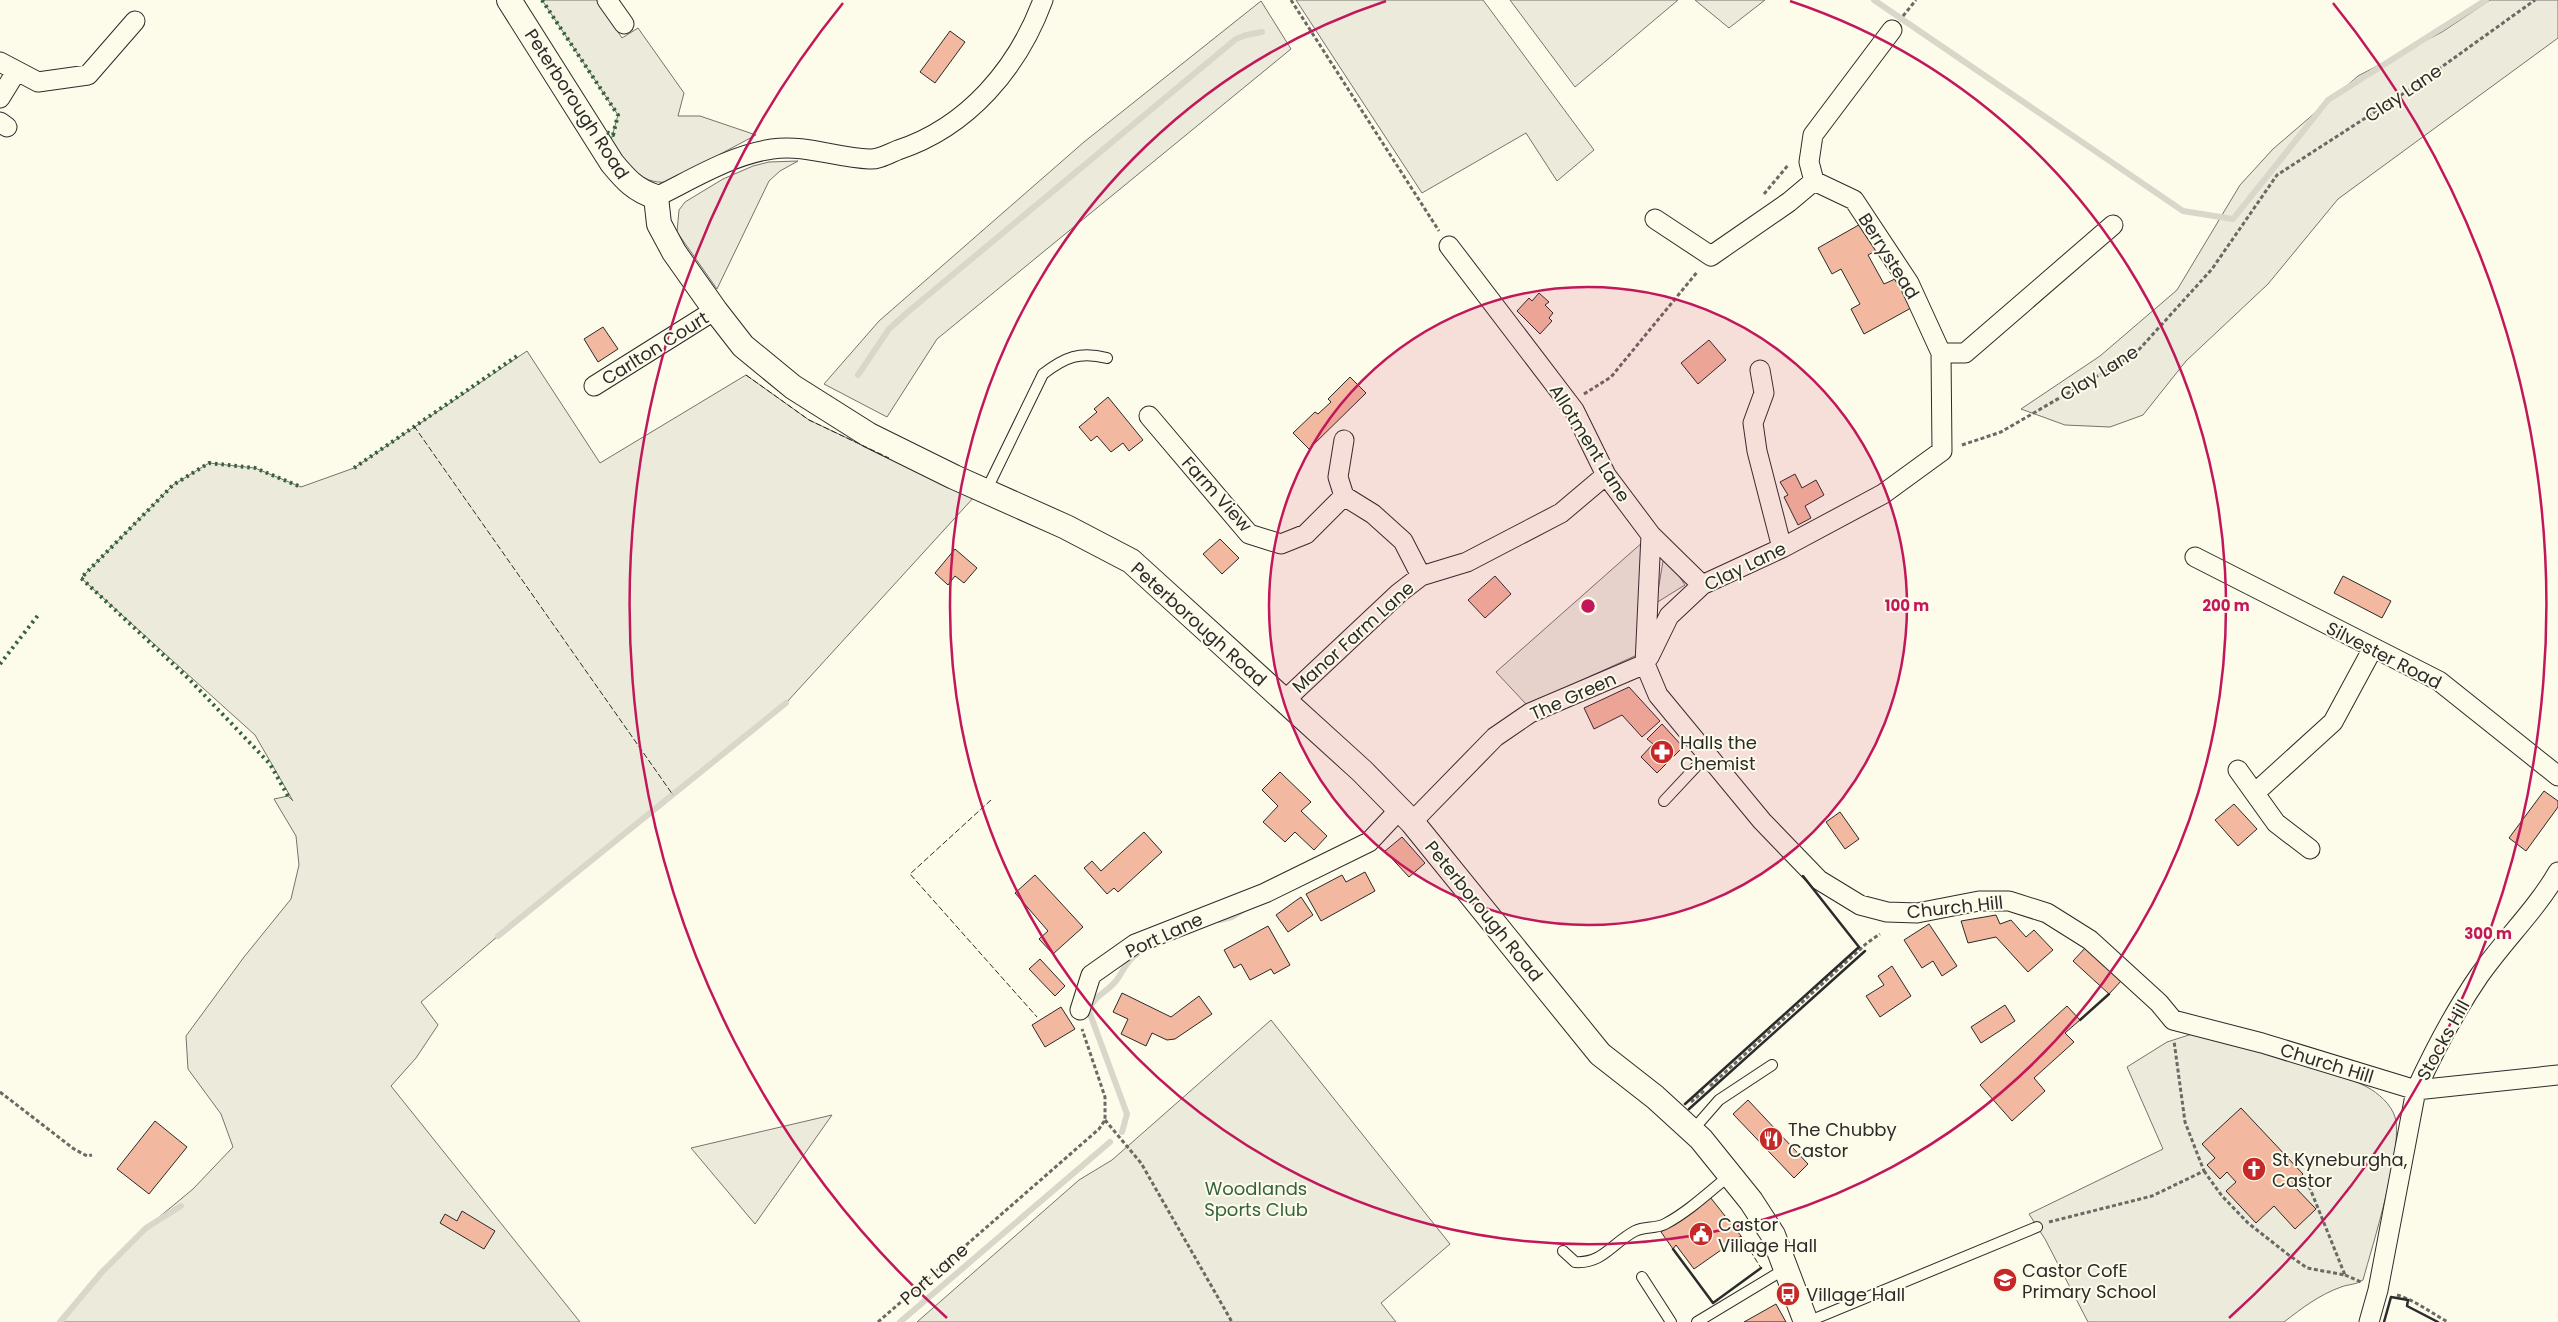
<svg xmlns="http://www.w3.org/2000/svg" width="2558" height="1322" viewBox="0 0 2558 1322" font-family="Poppins,sans-serif">
<style>
.green{fill:#ecebdb;stroke:#74746e}
.lines{fill:none;stroke-linecap:round;stroke-linejoin:round}
.stream{stroke:#d8d7c9;stroke-width:6}
.building{fill:#f2b8a0;stroke:#2b2b2b}
.service-casing{stroke:#2b2b2b;stroke-width:12}
.minor-casing{stroke:#2b2b2b;stroke-width:21}
.tertiary-casing{stroke:#2b2b2b;stroke-width:26}
.path{stroke:#6a6964;stroke-width:3;stroke-dasharray:4 2.5;stroke-linecap:butt}
.service{stroke:#fdfbea;stroke-width:10}
.minor{stroke:#fdfbea;stroke-width:19}
.tertiary{stroke:#fdfbea;stroke-width:24}
.hedge{stroke:#34623c;stroke-width:4;stroke-dasharray:2.5 4;stroke-linecap:butt}
.fence{stroke:#2b2b2b;stroke-width:1;stroke-dasharray:6 2.5;stroke-linecap:butt}
.wall{stroke:#2b2b2b;stroke-width:2.5}
.ring{fill:none;stroke:#c2185b;stroke-width:2.5}
.labels{text-anchor:middle;dominant-baseline:central;stroke-width:4;stroke-linejoin:round;paint-order:stroke}
.street-label{font-size:18px;fill:#2b2b2b;stroke:#fdfbea}
.poi-label{font-size:18px;fill:#2b2b2b;stroke:#fdfbea;text-anchor:start}
.park-label{font-size:18px;fill:#34623c;stroke:#fdfbea}
.centre{fill:#c2185b;stroke:#fdfbea;stroke-width:2.5}
.ring-label{font-size:15px;text-anchor:middle;font-weight:bold;fill:#c2185b;stroke:#fdfbea;stroke-width:4;stroke-linejoin:round;paint-order:stroke}
</style>
<rect width="100%" height="100%" fill="#fdfbea"/>
<path class="green" d="M 542,0 L 597,0 L 622,38 L 638,28 L 684,93 L 678,116 L 700,116 L 756,135 L 668,182 C 639,185 624,162 611,140 L 618,115 Z
M 1296,0 L 1483,0 L 1594,150 L 1557,181 L 1526,133 L 1422,193 Z
M 1510,0 L 1678,0 L 1575,87 Z
M 1695,0 L 1765,0 L 1729,28 Z
M 2490,0 L 2558,0 L 2558,38 L 2338,199 L 2268,284 L 2186,361 L 2143,415 L 2110,427 L 2065,425 L 2021,409 L 2100,356 L 2177,290 L 2240,185 L 2273,149 L 2358,76 L 2442,32 Z
M 1261,1 L 1291,49 L 937,339 L 887,417 L 824,384 L 879,321 L 1084,142 Z
M 798,161 L 780,171 L 769,181 L 717,289 L 677,232 L 679,210 L 685,202 L 723,179 L 753,166 L 769,162 Z
M 527,351 L 600,463 L 746,375 L 809,420 L 957,490 L 975,496 L 786,703 L 498,936 L 421,1002 L 438,1025 L 416,1058 L 391,1086 L 580,1322 L 60,1322 L 102,1272 L 146,1228 L 193,1189 L 233,1147 L 221,1114 L 188,1069 L 186,1036 L 244,957 L 291,899 L 299,865 L 296,836 L 274,799 L 288,796 L 293,801 L 255,735 L 81,578 L 173,485 L 209,463 L 255,468 L 301,487 L 354,468 Z
M 1644,541 L 1637,655 L 1527,705 L 1496,672 Z
M 1663,561 L 1673,567 L 1685,585 L 1656,603 Z
M 1271,1020 L 1450,1244 L 1381,1303 L 1396,1322 L 917,1322 L 1079,1180 L 1112,1160 Z
M 2192,1034 C 2245,1045 2319,1063 2367,1087 C 2378,1093 2391,1104 2395,1117 C 2404,1145 2372,1247 2363,1280 C 2356,1285 2349,1284 2341,1287 C 2319,1295 2302,1308 2284,1322 L 2088,1322 L 2045,1239 L 2029,1214 L 2163,1149 L 2127,1067 L 2167,1042 Z
M 832,1115 L 755,1224 L 691,1148 Z"/>
<g class="lines">
<path class="stream" d="M 1874,0 L 2183,211 L 2233,219 L 2328,100 L 2486,0
M 858,375 L 889,329 L 909,311 L 1236,39 L 1246,35 L 1262,32
M 1220,920 L 1232,917 L 1243,910
M 498,936 L 786,703
M 1122,1132 L 1127,1114 L 1089,1011 C 1092,997 1106,993 1115,982 C 1123,973 1126,960 1137,954
M 60,1322 L 102,1272 L 146,1228 L 181,1206
M 900,1322 L 1110,1142"/>
</g>
<path class="building" d="M 950,31 L 965,42 L 935,83 L 920,72 Z
M 1864,222 L 1879,249 L 1868,255 L 1884,284 L 1895,279 L 1911,308 L 1864,334 L 1851,309 L 1860,304 L 1841,269 L 1832,274 L 1818,248 Z
M 1539,293 L 1549,302 L 1545,305 L 1553,313 L 1549,318 L 1552,321 L 1540,334 L 1517,311 L 1529,298 L 1532,301 Z
M 603,327 L 618,349 L 598,362 L 584,339 Z
M 1709,340 L 1726,360 L 1698,384 L 1681,363 Z
M 1350,377 L 1366,393 L 1309,449 L 1293,433 L 1315,412 L 1318,414 L 1331,402 L 1328,399 Z
M 1108,397 L 1143,440 L 1129,451 L 1123,443 L 1111,452 L 1097,436 L 1091,441 L 1079,427 L 1097,412 L 1094,409 Z
M 1795,474 L 1802,488 L 1816,480 L 1824,495 L 1805,506 L 1811,518 L 1798,525 L 1784,497 L 1788,495 L 1780,482 Z
M 1220,539 L 1239,558 L 1222,574 L 1203,554 Z
M 955,549 L 977,568 L 964,583 L 955,576 L 948,585 L 935,573 Z
M 1495,576 L 1511,594 L 1485,618 L 1468,600 Z
M 2343,576 L 2391,601 L 2382,618 L 2334,593 Z
M 1629,687 L 1660,721 L 1642,737 L 1622,715 L 1594,729 L 1584,708 Z
M 1662,724 L 1683,747 L 1657,773 L 1641,757 L 1653,744 L 1647,739 Z
M 1280,772 L 1311,802 L 1301,811 L 1327,836 L 1314,850 L 1295,832 L 1285,842 L 1263,822 L 1278,806 L 1262,790 Z
M 2544,791 L 2558,801 L 2558,807 L 2526,851 L 2509,838 Z
M 2234,804 L 2257,829 L 2238,846 L 2215,820 Z
M 1840,812 L 1859,839 L 1845,849 L 1826,822 Z
M 1144,832 L 1162,852 L 1118,892 L 1114,888 L 1107,894 L 1084,868 L 1092,861 L 1101,871 Z
M 1402,837 L 1425,863 L 1409,877 L 1385,851 Z
M 1365,872 L 1375,891 L 1321,921 L 1306,894 L 1342,875 L 1346,882 Z
M 1035,875 L 1083,927 L 1053,954 L 1039,939 L 1048,931 L 1015,893 Z
M 1301,897 L 1313,915 L 1288,932 L 1276,915 Z
M 1996,915 L 2000,924 L 2011,920 L 2026,937 L 2034,930 L 2053,950 L 2028,972 L 1996,937 L 1968,943 L 1961,921 Z
M 1929,924 L 1957,966 L 1942,976 L 1933,961 L 1922,968 L 1904,940 Z
M 1268,926 L 1290,965 L 1274,974 L 1271,969 L 1250,980 L 1241,964 L 1234,968 L 1224,950 Z
M 2086,947 L 2122,980 L 2109,994 L 2073,961 Z
M 1040,959 L 1065,986 L 1055,996 L 1029,969 Z
M 1892,966 L 1911,996 L 1880,1017 L 1866,996 L 1884,985 L 1878,976 Z
M 1122,993 L 1171,1017 L 1199,996 L 1212,1014 L 1175,1039 L 1167,1040 L 1152,1033 L 1146,1046 L 1121,1034 L 1128,1019 L 1113,1012 Z
M 2005,1005 L 2015,1021 L 1981,1043 L 1971,1027 Z
M 2067,1006 L 2080,1020 L 2065,1033 L 2074,1042 L 2034,1078 L 2045,1091 L 2012,1121 L 1980,1085 Z
M 1061,1007 L 1075,1029 L 1045,1047 L 1032,1025 Z
M 1748,1100 L 1808,1164 L 1794,1178 L 1733,1114 Z
M 2241,1108 L 2303,1174 L 2292,1184 L 2316,1209 L 2295,1229 L 2274,1206 L 2256,1223 L 2226,1191 L 2236,1182 L 2227,1172 L 2220,1179 L 2207,1165 L 2215,1158 L 2202,1144 Z
M 155,1121 L 187,1147 L 149,1194 L 117,1169 Z
M 1710,1197 L 1741,1236 L 1694,1269 L 1676,1245 L 1673,1249 L 1661,1232 Z
M 462,1211 L 495,1231 L 484,1249 L 440,1223 L 445,1214 L 457,1221 Z
M 1776,1304 L 1786,1322 L 1744,1322 Z"/>
<g class="lines">
<g class="service-casing">
<path id="service" d="M 986,491 L 1043,374 C 1065,357 1080,351 1107,358
M 1664,801 L 1706,756
M 1692,1131 L 1719,1100 L 1772,1065
M 1563,1251 L 1575,1262 C 1603,1264 1612,1243 1635,1231 C 1645,1226 1655,1229 1665,1224 C 1688,1212 1709,1192 1730,1175
M 1642,1277 L 1671,1322
M 1697,1322 L 1785,1269
M 1807,1322 L 2037,1227"/>
</g>
<g class="minor-casing">
<path id="minor" d="M 607,0 L 624,24
M 1892,30 L 1813,135 L 1809,162 L 1814,181 L 1854,200 L 1909,283 L 1941,353
M 0,62 L 38,82 L 88,75 L 135,21
M 0,98 L 16,72
M 0,122 L 7,127
M 656,197 C 693,179 731,155 772,149 C 805,144 837,158 869,159 C 878,160 890,153 898,150 C 968,127 1018,68 1043,0
M 1655,219 L 1711,256 L 1789,202 L 1814,181
M 1449,246 L 1574,410 L 1606,475 L 1651,535 L 1702,585
M 1760,370 L 1764,393 L 1753,423 L 1757,451 L 1782,548
M 594,386 L 715,310
M 1149,416 L 1249,534 L 1281,544 L 1306,534 L 1344,496
M 1344,440 L 1338,477 L 1344,496 L 1373,514 L 1403,541 L 1421,576
M 1651,535 L 1645,664 L 1658,695 L 1762,821 L 1819,880 L 1860,905 L 1887,912 L 1917,913 L 1979,901 L 2009,901 L 2047,913 L 2090,940 L 2159,1003 L 2173,1020 L 2262,1043 L 2416,1090 L 2558,1075
M 2195,557 L 2439,681 L 2558,776
M 1649,657 L 1669,616 L 1702,585 L 1782,548 L 1883,494 L 1942,451 L 1941,353 L 1965,353 L 2113,225
M 1284,701 L 1399,593 L 1421,576 L 1467,562 L 1561,513 L 1606,475
M 2238,770 L 2276,823 L 2310,849
M 2256,792 L 2333,722 L 2373,648
M 1412,822 L 1495,737 L 1530,713 L 1645,664
M 1080,1010 L 1091,975 L 1135,944 L 1265,893 L 1369,842 L 1399,810
M 2369,1322 L 2378,1290 L 2416,1090 C 2434,1051 2455,1011 2479,976 C 2504,940 2536,910 2558,872"/>
</g>
<g class="tertiary-casing">
<path id="tertiary" d="M 509,0 L 612,163 C 626,180 635,190 656,197 L 659,224 L 674,252 L 715,310 L 743,346 L 793,387 L 869,435 L 954,477 L 1066,527 L 1131,561 L 1362,771 L 1412,822 L 1600,1054 L 1655,1097 L 1701,1139 L 1751,1201 L 1773,1235 L 1806,1322"/>
</g>
<path class="path" d="M 1291,0 L 1439,231
M 1903,16 L 1916,0
M 1764,194 L 1789,164
M 1584,394 L 1611,377 L 1698,271
M 1962,445 L 2001,432 L 2135,354 L 2212,269 L 2277,175 L 2415,86 L 2535,0
M 1710,1086 L 1867,943 L 1880,934
M 0,1092 L 74,1149 L 87,1156 L 92,1155
M 1691,1102 L 1705,1090
M 1105,1120 L 1141,1163 L 1232,1322
M 2204,1171 L 2222,1196 L 2248,1223 L 2290,1256 L 2307,1268 L 2345,1275 L 2307,1181
M 2049,1222 L 2152,1196 L 2204,1171 L 2185,1122 L 2174,1041
M 2345,1275 L 2361,1282
M 2397,1295 C 2415,1300 2431,1313 2448,1322
M 878,1322 L 1099,1129 L 1105,1120 L 1105,1097 L 1082,1029"/>
<use href="#service" class="service"/>
<use href="#minor" class="minor"/>
<use href="#tertiary" class="tertiary"/>
<path class="hedge" d="M 542,0 L 618,115 L 613,135 L 606,132
M 354,468 L 517,356
M 0,664 L 39,614
M 288,796 L 270,764 L 189,679 L 81,578 L 173,485 L 209,463 L 255,468 L 301,487"/>
<path class="fence" d="M 746,375 L 809,420 L 889,458
M 414,426 L 673,795
M 991,800 L 910,874 L 1037,1017
M 1741,1236 L 1761,1268"/>
<path class="wall" d="M 2080,1020 L 2109,994
M 1685,1104 L 1859,947 L 1803,876
M 1689,1109 L 1865,951
M 1673,1249 L 1713,1303 L 1761,1268
M 2384,1322 L 2391,1297 L 2408,1300 L 2407,1306 L 2438,1322"/>
</g>
<circle cx="1588" cy="606" r="319" fill="#c2185b" fill-opacity=".12"/>
<g class="ring">
<circle cx="1588" cy="606" r="319"/>
<path d="M1790 1A638 638 0 1 1 1386 1"/>
<path d="M947 1318A958 958 0 0 1 843 3M2333 3A958 958 0 0 1 2229 1318"/>
</g>
<defs>
<g id="pharmacy-disc" transform="scale(1.25)"><circle r="9.5" fill="#c62828" stroke="#fdfbea"/><path d="M-2-6h4v4h4v4h-4v4h-4v-4h-4v-4h4Z" fill="#fff"/></g>
<g id="restaurant-disc" transform="scale(1.25)"><circle r="9.5" fill="#c62828" stroke="#fdfbea"/><path d="M-5-6h1v4h1v-4h1v4h1v-4h1v5L-1.5 .5V6h-2V.5L-5-1ZM5-6V6H3V1.5H1.5Q1.5-4 5-6Z" fill="#fff"/></g>
<g id="church-disc" transform="scale(1.25)"><circle r="9.5" fill="#c62828" stroke="#fdfbea"/><path d="M-1.2-6h2.4v3.5h3.3v2.4h-3.3V6h-2.4V-.1h-3.3v-2.4h3.3Z" fill="#fff"/></g>
<g id="civic-disc" transform="scale(1.25)"><circle r="9.5" fill="#c62828" stroke="#fdfbea"/><path d="M-.6-6.5H3V-4.5H.6V-3L4-1V1h2V6H-6V1h2V-1L-.6-3ZM-1.2 2.5V6h2.4V2.5Z" fill="#fff"/></g>
<g id="school-disc" transform="scale(1.25)"><circle r="9.5" fill="#c62828" stroke="#fdfbea"/><path d="M0-5L7-2L0 1L-7-2ZM-4 1L0 2.5L4 1V4Q0 6-4 4Z" fill="#fff"/></g>
<g id="bus-disc" transform="scale(1.25)"><circle r="9.5" fill="#c62828" stroke="#fdfbea"/><path d="M-5-6H5V4H4V6H2V4H-2V6H-4V4H-5ZM-3.5-4V0h7V-4ZM-3.5 1.2v1.5H-2V1.2ZM2 1.2v1.5H3.5V1.2Z" fill="#fff"/></g>
</defs>
<g fill-rule="evenodd">
<use href="#pharmacy-disc" x="1662" y="752"/>
<use href="#restaurant-disc" x="1771" y="1139"/>
<use href="#church-disc" x="2254" y="1169"/>
<use href="#civic-disc" x="1701" y="1234"/>
<use href="#school-disc" x="2005" y="1280"/>
<use href="#bus-disc" x="1788" y="1294"/>
</g>
<g class="labels">
<g class="street-label">
<text transform="translate(2403 93) rotate(-34)">Clay Lane</text>
<text transform="translate(577 104) rotate(57)">Peterborough Road</text>
<text transform="translate(1889 256) rotate(58)">Berrystead</text>
<text transform="translate(655 348) rotate(-32)">Carlton Court</text>
<text transform="translate(2099 373) rotate(-32)">Clay Lane</text>
<text transform="translate(1590 443) rotate(58)">Allotment Lane</text>
<text transform="translate(1217 494) rotate(48)">Farm View</text>
<text transform="translate(1745 566) rotate(-26)">Clay Lane</text>
<text transform="translate(1199 624) rotate(42)">Peterborough Road</text>
<text transform="translate(1353 637) rotate(-42)">Manor Farm Lane</text>
<text transform="translate(2384 655) rotate(27)">Silvester Road</text>
<text transform="translate(1573 696) rotate(-24)">The Green</text>
<text transform="translate(1955 907) rotate(-6)">Church Hill</text>
<text transform="translate(1484 911) rotate(51)">Peterborough Road</text>
<text transform="translate(1164 935) rotate(-25)">Port Lane</text>
<text transform="translate(2443 1040) rotate(-61)">Stocks Hill</text>
<text transform="translate(2327 1063) rotate(17)">Church Hill</text>
<text transform="translate(934 1274) rotate(-41)">Port Lane</text>
</g>
<g class="poi-label">
<text x="1680" y="742">Halls the<tspan x="1680" dy="21">Chemist</tspan></text>
<text x="1788" y="1129">The Chubby<tspan x="1788" dy="21">Castor</tspan></text>
<text x="2272" y="1159">St Kyneburgha,<tspan x="2272" dy="21">Castor</tspan></text>
<text x="1718" y="1224">Castor<tspan x="1718" dy="21">Village Hall</tspan></text>
<text x="2022" y="1270">Castor CofE<tspan x="2022" dy="21">Primary School</tspan></text>
<text x="1806" y="1294">Village Hall</text>
</g>
<g class="park-label">
<text x="1256" y="1188">Woodlands<tspan x="1256" dy="21">Sports Club</tspan></text>
</g>
</g>
<circle cx="1588" cy="606" r="8" class="centre"/>
<g class="ring-label">
<text x="1907" y="611">100 m</text>
<text x="2226" y="611">200 m</text>
<text x="2488" y="939">300 m</text>
</g>
</svg>
